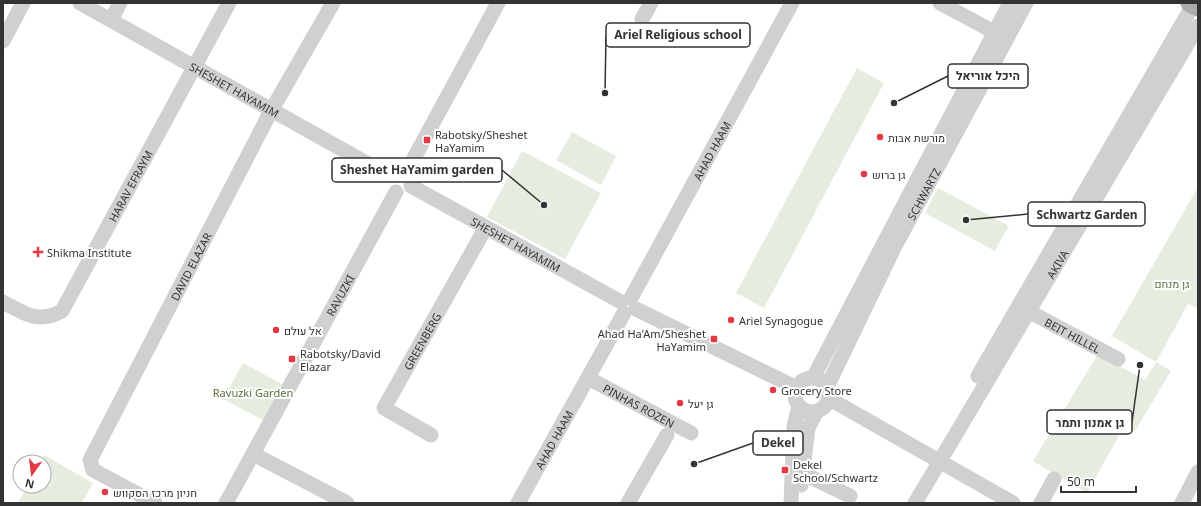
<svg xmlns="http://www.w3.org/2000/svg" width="1201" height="506" viewBox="0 0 1201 506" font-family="'Noto Sans',Heebo,sans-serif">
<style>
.green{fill:#e6ecdf}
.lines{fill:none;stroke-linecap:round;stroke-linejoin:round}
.minor{stroke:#d0d0d0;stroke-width:15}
.major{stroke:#ababab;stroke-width:19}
.poi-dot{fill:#e63946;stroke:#fff;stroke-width:1.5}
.labels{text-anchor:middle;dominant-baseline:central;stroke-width:4;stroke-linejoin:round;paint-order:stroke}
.street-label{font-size:11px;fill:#333;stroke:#fff}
.poi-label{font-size:11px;fill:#333;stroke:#fff;text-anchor:start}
.park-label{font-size:11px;fill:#56703f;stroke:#fff}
.leader{fill:none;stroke:#333;stroke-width:1.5}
.callout-dot{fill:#333;stroke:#fff;stroke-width:1.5}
.callout{fill:#fff;stroke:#333;stroke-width:1.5}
.callout-label{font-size:12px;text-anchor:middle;font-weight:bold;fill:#333}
</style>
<rect width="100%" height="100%" fill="#fff"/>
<path class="green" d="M 857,68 L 884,83 L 764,308 L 736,293 Z
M 572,132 L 616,156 L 601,185 L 556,160 Z
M 522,151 L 601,193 L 565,259 L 487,217 Z
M 1198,187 L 1198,309 L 1188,304 L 1156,362 L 1171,371 L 1135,431 L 1125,425 L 1087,493 L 1033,461 L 1098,354 L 1145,380 L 1156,362 L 1112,336 Z
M 938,188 L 1009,226 L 995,251 L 925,213 Z
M 243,363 L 282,384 L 263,420 L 223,399 Z
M 44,455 L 93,483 L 82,503 L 18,503 L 27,486 L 44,486 L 44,462 L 40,462 Z"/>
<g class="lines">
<g class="minor">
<path id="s1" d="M 80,3 L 388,175"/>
<path d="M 940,3 L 994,32"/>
<path d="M 642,19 L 651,3"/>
<path d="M 111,20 L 120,3"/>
<path d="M 3,41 L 23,3"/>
<path d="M 407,171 L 498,3"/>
<path id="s2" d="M 411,186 L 621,302"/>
<path id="s3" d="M 631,298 L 792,3"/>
<path id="s4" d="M 3,302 C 25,314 38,324 62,311 L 229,3"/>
<path d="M 636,309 L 797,388"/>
<path id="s5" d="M 1028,311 L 1118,359"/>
<path d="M 978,376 L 1193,5"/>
<path id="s6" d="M 588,378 L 691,433"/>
<path d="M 813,378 L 1010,3"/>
<circle cx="812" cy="395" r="17"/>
<path id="s7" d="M 827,387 L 894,248 L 1026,3"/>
<path d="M 828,398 L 1013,503"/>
<path id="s8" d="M 431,435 L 384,408 L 486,227"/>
<path d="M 253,454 L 347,503"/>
<path d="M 802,473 L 850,496"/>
<path d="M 801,485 L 808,428 L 817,411"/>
<path id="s9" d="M 155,503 L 93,470 L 90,460 L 271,111 L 333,3"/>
<path id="s10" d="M 226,503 L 396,192"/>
<path id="s11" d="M 518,503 L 624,313"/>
<path d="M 628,503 L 667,435"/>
<path d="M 791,503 L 794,426 L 799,406"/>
<path id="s12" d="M 915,503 L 1198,26"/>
<path d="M 1041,503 L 1054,479"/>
<path d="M 1182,503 L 1198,472"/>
</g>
<path class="major" d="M 1190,3 L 1198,7"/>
</g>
<g class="poi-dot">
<circle cx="880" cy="137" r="4"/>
<rect x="423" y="136" width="8" height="8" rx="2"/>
<circle cx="864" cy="174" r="4"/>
<path d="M36 246h4v4h4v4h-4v4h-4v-4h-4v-4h4z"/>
<circle cx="731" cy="320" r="4"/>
<circle cx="276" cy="330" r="4"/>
<rect x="710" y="335" width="8" height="8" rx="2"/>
<rect x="288" y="355" width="8" height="8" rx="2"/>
<circle cx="773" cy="390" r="4"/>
<circle cx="680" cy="403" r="4"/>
<rect x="781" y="466" width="8" height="8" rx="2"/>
<circle cx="105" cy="492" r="4"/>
</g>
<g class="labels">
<g class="street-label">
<text stroke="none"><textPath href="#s1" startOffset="177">SHESHET HAYAMIM</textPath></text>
<text stroke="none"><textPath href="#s3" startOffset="168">AHAD HAAM</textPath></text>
<text stroke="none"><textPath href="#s4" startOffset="206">HARAV EFRAYM</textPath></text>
<text stroke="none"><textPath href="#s7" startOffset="216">SCHWARTZ</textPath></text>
<text stroke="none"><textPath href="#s2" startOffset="120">SHESHET HAYAMIM</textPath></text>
<text stroke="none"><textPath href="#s12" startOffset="278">AKIVA</textPath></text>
<text stroke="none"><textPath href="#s9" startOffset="299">DAVID ELAZAR</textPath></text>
<text stroke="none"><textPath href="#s10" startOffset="237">RAVUZKI</textPath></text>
<text stroke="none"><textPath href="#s5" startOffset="51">BEIT HILLEL</textPath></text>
<text stroke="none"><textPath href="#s8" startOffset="131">GREENBERG</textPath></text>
<text stroke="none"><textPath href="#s6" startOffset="58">PINHAS ROZEN</textPath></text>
<text stroke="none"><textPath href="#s11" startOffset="73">AHAD HAAM</textPath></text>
</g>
<g class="poi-label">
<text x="435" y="134">Rabotsky/Sheshet<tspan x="435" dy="13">HaYamim</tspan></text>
<text x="888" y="137">מורשת אבות</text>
<text x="872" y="174">גן ברוש</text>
<text x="47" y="252">Shikma Institute</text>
<text x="739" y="320">Ariel Synagogue</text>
<text x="284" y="330">אל עולם</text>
<text x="706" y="333" text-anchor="end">Ahad Ha'Am/Sheshet<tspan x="706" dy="13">HaYamim</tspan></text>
<text x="300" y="353">Rabotsky/David<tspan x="300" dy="13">Elazar</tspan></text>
<text x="781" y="390">Grocery Store</text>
<text x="688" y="403">גן יעל</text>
<text x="793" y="464">Dekel<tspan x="793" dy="13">School/Schwartz</tspan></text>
<text x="113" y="492">חניון מרכז הסקווש</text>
</g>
<g class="park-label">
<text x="1172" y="283">גן מנחם</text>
<text x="253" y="392">Ravuzki Garden</text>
</g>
</g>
<path class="leader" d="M605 93L606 35M894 103L948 76M544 205L502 170M966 220L1028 214M1140 365L1132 422M694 464L753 443"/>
<g class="callout-dot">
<circle cx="605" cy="93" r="4"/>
<circle cx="894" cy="103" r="4"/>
<circle cx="544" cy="205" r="4"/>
<circle cx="966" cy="220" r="4"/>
<circle cx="1140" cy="365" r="4"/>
<circle cx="694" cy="464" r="4"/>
</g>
<g class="callout">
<rect x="606" y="23" width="144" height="24" rx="4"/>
<rect x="948" y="64" width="80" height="24" rx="4"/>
<rect x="332" y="158" width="170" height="24" rx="4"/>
<rect x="1028" y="202" width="117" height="24" rx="4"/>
<rect x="1047" y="410" width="85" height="24" rx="4"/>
<rect x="753" y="431" width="50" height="24" rx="4"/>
</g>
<g class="callout-label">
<text x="678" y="39">Ariel Religious school</text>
<text x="988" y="80">היכל אוריאל</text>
<text x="417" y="174">Sheshet HaYamim garden</text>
<text x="1087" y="219">Schwartz Garden</text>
<text x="1090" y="427">גן אמנון ותמר</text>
<text x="778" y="447">Dekel</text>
</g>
<rect width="1201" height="506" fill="none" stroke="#333333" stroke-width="8"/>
<g transform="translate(32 474) rotate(194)"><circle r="19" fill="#ffffff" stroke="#adadad"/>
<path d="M0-3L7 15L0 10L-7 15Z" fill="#e63946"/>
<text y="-6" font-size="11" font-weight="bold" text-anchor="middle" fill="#333333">N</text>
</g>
<path d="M1061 486v6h75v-6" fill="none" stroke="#333333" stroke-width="2"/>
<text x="1067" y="486" font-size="12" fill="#333333" stroke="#ffffff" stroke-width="3" paint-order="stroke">50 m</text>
</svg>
